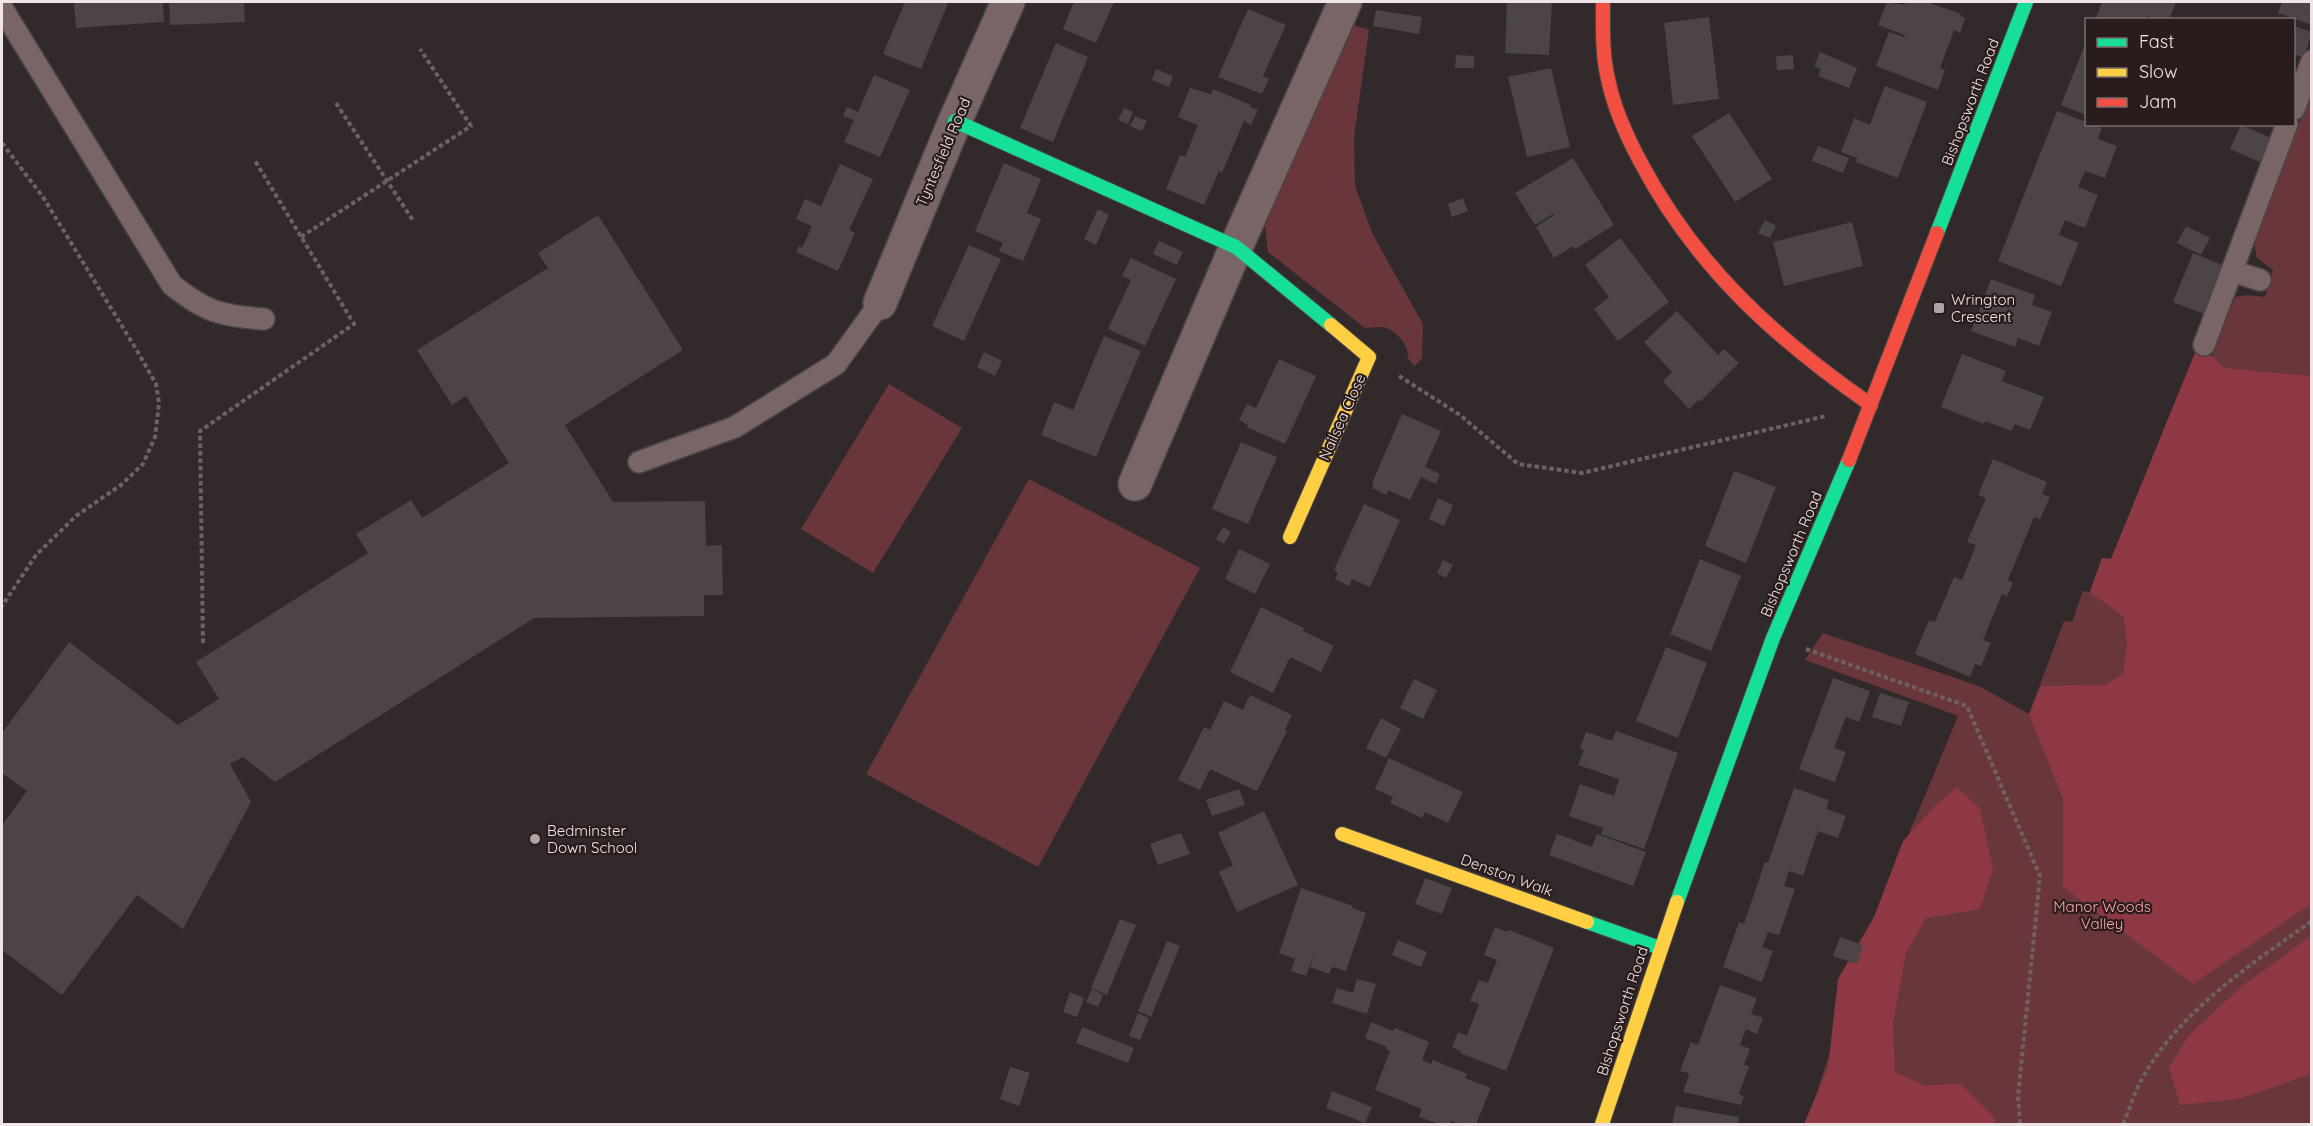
<svg xmlns="http://www.w3.org/2000/svg" width="2313" height="1126" viewBox="0 0 2313 1126" font-family="Quicksand,sans-serif">
<style>
.green{fill:#69363b}
.forest{fill:#8e3843}
.building{fill:#4d4545}
.lines{fill:none;stroke-linecap:round;stroke-linejoin:round}
.lane-casing{stroke:#4c4545;stroke-width:24}
.street-casing{stroke:#4c4545;stroke-width:36}
.fast-casing{stroke:#4c4545;stroke-width:16}
.slow-casing{stroke:#4c4545;stroke-width:16}
.jam-casing{stroke:#4c4545;stroke-width:16}
.path{stroke:#6e6161;stroke-width:4;stroke-dasharray:4.5 3;stroke-linecap:butt}
.lane{stroke:#796566;stroke-width:21}
.street{stroke:#796566;stroke-width:33}
.fast{stroke:#16e098;stroke-width:14}
.slow{stroke:#ffcf43;stroke-width:14}
.jam{stroke:#f24e42;stroke-width:14}
.poi-dot{fill:#aea4a4;stroke:#2a1c1d;stroke-width:2}
.labels{text-anchor:middle;dominant-baseline:central;stroke-width:4.5;stroke-linejoin:round;paint-order:stroke}
.street-label{font-size:15px;fill:#f0e5e6;stroke:#2a1c1d}
.poi-label{font-size:15px;fill:#f0e5e6;stroke:#2a1c1d;text-anchor:start}
.park-label{font-size:15px;fill:#f9a8ad;stroke:#2a1c1d}
</style>
<rect width="100%" height="100%" fill="#322a2a"/>
<path class="green" d="M 1351,24 L 1369,30 L 1354,137 L 1355,186 L 1373,235 L 1423,324 L 1422,358 L 1415,366 L 1408,359 C 1409,346 1398,332 1386,328 C 1380,326 1371,328 1365,328 L 1268,252 L 1265,226 Z
M 2311,92 L 2311,1124 L 1811,1124 L 1807,1123 L 1873,920 L 1958,716 L 1805,660 L 1823,633 L 1979,686 L 2029,714 L 2064,621 L 2072,622 L 2083,591 L 2090,592 L 2102,558 L 2111,559 L 2195,353 L 2212,356 L 2235,297 L 2248,295 L 2265,297 L 2273,270 L 2257,258 L 2254,243 Z
M 889,384 L 962,428 L 873,573 L 801,529 Z
M 1029,479 L 1200,568 L 1038,867 L 866,774 Z"/>
<path class="forest" d="M 2195,353 L 2212,356 L 2224,368 L 2311,376 L 2311,904 L 2193,984 L 2063,887 L 2063,798 L 2029,714 L 2041,686 L 2105,685 L 2123,674 L 2127,644 L 2124,617 L 2090,592 L 2102,558 L 2111,559 Z
M 1957,787 L 1980,809 L 1993,869 L 1980,909 L 1926,918 L 1906,953 L 1893,1023 L 1895,1072 L 1926,1086 L 1960,1083 L 1992,1115 L 1997,1124 L 1804,1124 L 1828,1068 L 1838,979 L 1874,917 L 1903,841 L 1935,806 Z
M 2311,936 L 2311,1074 L 2239,1099 L 2180,1105 L 2169,1068 L 2189,1035 L 2242,986 Z"/>
<path class="building" d="M 74,2 L 163,2 L 164,22 L 76,28 Z
M 169,2 L 244,2 L 245,22 L 170,25 Z
M 905,2 L 948,3 L 921,69 L 883,54 Z
M 1074,2 L 1114,2 L 1096,43 L 1063,29 Z
M 1507,2 L 1552,2 L 1549,55 L 1505,53 Z
M 1887,2 L 1904,5 L 1905,2 L 1927,2 L 1961,14 L 1960,16 L 1965,18 L 1960,33 L 1954,30 L 1940,68 L 1945,70 L 1938,90 L 1876,66 L 1889,32 L 1904,37 L 1905,35 L 1878,25 Z
M 2102,2 L 2176,2 L 2169,20 L 2157,20 L 2147,16 L 2146,20 L 2095,20 Z
M 2282,2 L 2312,2 L 2312,25 L 2278,13 Z
M 1248,9 L 1286,25 L 1263,76 L 1269,79 L 1262,94 L 1218,77 Z
M 1376,10 L 1422,17 L 1419,34 L 1373,26 Z
M 1709,17 L 1719,99 L 1673,105 L 1664,23 Z
M 2294,26 L 2312,32 L 2304,58 L 2294,54 Z
M 2086,42 L 2086,115 L 2061,105 Z
M 1056,43 L 1088,57 L 1053,142 L 1020,128 Z
M 1820,52 L 1857,68 L 1849,88 L 1818,76 L 1821,69 L 1814,66 Z
M 1456,55 L 1474,56 L 1474,68 L 1455,68 Z
M 1793,55 L 1794,69 L 1777,70 L 1776,56 Z
M 1551,68 L 1570,147 L 1527,157 L 1508,77 Z
M 1156,69 L 1173,76 L 1169,87 L 1152,80 Z
M 874,75 L 910,90 L 880,157 L 844,142 L 854,120 L 843,116 L 847,107 L 858,112 Z
M 1885,86 L 1927,102 L 1898,178 L 1856,162 L 1857,158 L 1841,152 L 1854,118 L 1870,125 Z
M 1190,88 L 1211,94 L 1213,89 L 1251,105 L 1250,107 L 1258,110 L 1251,125 L 1244,121 L 1222,173 L 1219,171 L 1204,205 L 1166,189 L 1180,155 L 1185,157 L 1198,125 L 1178,117 Z
M 1124,108 L 1133,112 L 1128,124 L 1118,120 Z
M 2057,111 L 2086,122 L 2086,124 L 2102,128 L 2098,139 L 2117,146 L 2105,178 L 2085,171 L 2078,187 L 2098,195 L 2085,228 L 2065,220 L 2059,235 L 2079,243 L 2061,286 L 1998,261 Z
M 1729,113 L 1772,179 L 1735,202 L 1692,136 Z
M 1135,116 L 1147,121 L 1142,131 L 1130,126 Z
M 2241,125 L 2271,138 L 2260,162 L 2230,149 Z
M 1818,146 L 1849,158 L 1843,173 L 1812,161 Z
M 1573,158 L 1614,225 L 1575,249 L 1573,246 L 1554,258 L 1536,227 L 1554,215 L 1553,214 L 1535,225 L 1515,193 Z
M 1004,163 L 1041,179 L 1027,213 L 1041,219 L 1023,261 L 999,251 L 1003,243 L 975,231 Z
M 840,164 L 873,179 L 849,230 L 855,233 L 838,271 L 796,252 L 799,246 L 802,248 L 812,226 L 796,219 L 805,199 L 821,206 Z
M 1463,198 L 1468,211 L 1452,217 L 1448,204 Z
M 1098,209 L 1109,215 L 1096,245 L 1084,239 Z
M 598,215 L 683,350 L 565,425 L 613,502 L 705,501 L 706,546 L 722,545 L 723,595 L 704,595 L 704,616 L 534,618 L 275,782 L 243,757 L 230,764 L 251,802 L 183,929 L 137,895 L 62,995 L 2,950 L 2,825 L 27,791 L 2,773 L 2,733 L 69,642 L 178,725 L 219,699 L 196,662 L 368,553 L 356,534 L 411,500 L 422,518 L 509,463 L 466,396 L 452,405 L 417,350 L 548,268 L 538,253 Z
M 1765,220 L 1776,226 L 1770,238 L 1758,233 Z
M 1852,222 L 1863,266 L 1784,286 L 1773,242 Z
M 2186,226 L 2210,238 L 2201,255 L 2177,243 Z
M 1620,238 L 1669,302 L 1618,341 L 1594,309 L 1609,297 L 1585,265 Z
M 1159,241 L 1183,252 L 1177,265 L 1153,254 Z
M 969,245 L 1001,259 L 964,341 L 932,326 Z
M 2193,253 L 2227,267 L 2207,315 L 2173,302 Z
M 1131,258 L 1176,279 L 1145,346 L 1108,329 L 1131,280 L 1122,276 Z
M 1991,279 L 2035,295 L 2032,305 L 2052,312 L 2039,346 L 2018,338 L 2015,347 L 1971,331 Z
M 1677,311 L 1718,355 L 1724,349 L 1739,363 L 1700,402 L 1698,400 L 1689,409 L 1663,381 L 1672,372 L 1644,342 Z
M 1104,336 L 1141,351 L 1096,457 L 1041,435 L 1054,402 L 1073,410 Z
M 984,352 L 1002,361 L 995,376 L 977,367 Z
M 1962,354 L 2006,371 L 2002,381 L 2044,397 L 2030,430 L 2015,424 L 2011,431 L 1985,421 L 1984,424 L 1941,407 Z
M 1279,359 L 1316,376 L 1285,444 L 1247,427 L 1248,425 L 1239,420 L 1247,404 L 1256,408 Z
M 1402,414 L 1441,431 L 1425,467 L 1440,474 L 1436,484 L 1421,477 L 1410,500 L 1388,490 L 1387,495 L 1372,488 L 1374,483 L 1372,483 Z
M 1241,442 L 1277,457 L 1248,524 L 1212,509 Z
M 1993,459 L 2047,482 L 2042,494 L 2050,497 L 2040,519 L 2034,517 L 2008,580 L 2013,583 L 2007,596 L 2002,594 L 1983,640 L 1991,643 L 1981,666 L 1975,664 L 1970,677 L 1915,654 L 1929,620 L 1935,622 L 1954,577 L 1962,580 L 1976,545 L 1967,542 L 1986,498 L 1978,495 Z
M 1734,471 L 1776,487 L 1746,563 L 1705,546 Z
M 1438,498 L 1453,505 L 1444,526 L 1429,519 Z
M 1364,504 L 1400,520 L 1370,587 L 1352,579 L 1349,586 L 1335,579 L 1338,573 L 1334,570 Z
M 1223,527 L 1231,532 L 1224,544 L 1216,539 Z
M 1239,549 L 1270,564 L 1255,594 L 1225,579 Z
M 1700,559 L 1741,576 L 1711,651 L 1670,634 Z
M 1443,560 L 1453,565 L 1446,578 L 1437,573 Z
M 1261,607 L 1304,628 L 1303,631 L 1334,646 L 1321,672 L 1290,657 L 1273,693 L 1230,672 Z
M 1666,647 L 1707,663 L 1678,738 L 1636,721 Z
M 1833,678 L 1870,691 L 1859,722 L 1846,717 L 1834,748 L 1846,752 L 1835,782 L 1799,769 Z
M 1414,679 L 1437,690 L 1423,719 L 1400,708 Z
M 1880,693 L 1909,702 L 1901,726 L 1872,717 Z
M 1250,695 L 1292,715 L 1285,730 L 1287,731 L 1257,791 L 1210,769 L 1200,790 L 1178,780 L 1204,727 L 1210,730 L 1224,701 L 1243,710 Z
M 1381,718 L 1401,729 L 1386,758 L 1366,748 Z
M 1616,731 L 1678,753 L 1644,849 L 1601,834 L 1603,828 L 1569,816 L 1580,784 L 1614,796 L 1619,779 L 1578,765 L 1584,750 L 1580,748 L 1586,732 L 1612,741 Z
M 1389,758 L 1463,792 L 1448,823 L 1425,812 L 1422,818 L 1390,803 L 1393,797 L 1375,789 Z
M 1794,788 L 1829,800 L 1826,809 L 1846,816 L 1838,838 L 1818,831 L 1803,876 L 1789,871 L 1784,886 L 1795,889 L 1779,935 L 1768,932 L 1762,947 L 1773,951 L 1762,982 L 1723,967 L 1739,922 L 1744,924 L 1765,862 L 1768,863 Z
M 1239,789 L 1245,805 L 1212,816 L 1206,800 Z
M 1264,811 L 1298,885 L 1237,912 L 1219,872 L 1233,865 L 1218,833 Z
M 1181,833 L 1190,854 L 1158,865 L 1150,844 Z
M 1557,834 L 1592,847 L 1597,834 L 1646,852 L 1633,886 L 1549,855 Z
M 1425,878 L 1452,888 L 1442,914 L 1415,904 Z
M 1301,888 L 1353,906 L 1352,908 L 1366,913 L 1346,971 L 1332,967 L 1329,974 L 1310,967 L 1316,948 L 1306,976 L 1291,971 L 1295,959 L 1279,953 Z
M 1120,919 L 1136,925 L 1107,995 L 1091,988 Z
M 1495,927 L 1508,932 L 1509,930 L 1554,948 L 1506,1071 L 1460,1053 L 1461,1051 L 1452,1047 L 1458,1032 L 1467,1036 L 1479,1004 L 1470,1001 L 1479,980 L 1488,983 L 1497,960 L 1484,955 Z
M 1840,937 L 1863,945 L 1857,964 L 1833,956 Z
M 1398,940 L 1427,952 L 1421,967 L 1392,955 Z
M 1167,941 L 1180,946 L 1151,1017 L 1138,1011 Z
M 1357,979 L 1376,984 L 1367,1014 L 1332,1003 L 1337,988 L 1353,993 Z
M 1720,985 L 1757,998 L 1751,1014 L 1763,1018 L 1757,1034 L 1746,1029 L 1740,1045 L 1750,1049 L 1744,1065 L 1749,1066 L 1739,1094 L 1744,1096 L 1741,1105 L 1683,1092 L 1689,1076 L 1688,1073 L 1680,1071 L 1691,1042 L 1698,1045 Z
M 1092,989 L 1103,995 L 1098,1007 L 1086,1002 Z
M 1070,992 L 1084,998 L 1077,1017 L 1063,1012 Z
M 1138,1013 L 1149,1018 L 1140,1040 L 1129,1036 Z
M 1371,1022 L 1393,1031 L 1395,1028 L 1429,1042 L 1422,1060 L 1431,1064 L 1433,1060 L 1467,1074 L 1465,1078 L 1491,1088 L 1476,1124 L 1460,1124 L 1451,1121 L 1450,1124 L 1439,1124 L 1419,1117 L 1422,1109 L 1375,1090 L 1390,1051 L 1386,1049 L 1387,1047 L 1365,1038 Z
M 1082,1027 L 1134,1048 L 1128,1063 L 1076,1043 Z
M 1010,1067 L 1030,1073 L 1019,1106 L 1000,1099 Z
M 1332,1091 L 1372,1107 L 1365,1123 L 1326,1108 Z
M 1676,1106 L 1739,1117 L 1738,1124 L 1672,1124 Z"/>
<g class="lines">
<g class="lane-casing">
<path id="lane" d="M 2,8 L 172,285 C 206,312 221,316 264,319
M 2294,109 L 2312,61
M 2232,271 L 2260,280
M 2204,345 L 2287,124
M 639,462 L 735,427 L 836,364 L 880,303"/>
</g>
<g class="street-casing">
<path id="street" d="M 880,303 L 955,121 L 1008,2
M 1135,484 L 1236,247 L 1345,2"/>
</g>
<g class="fast-casing">
<path id="fast" d="M 955,121 L 1236,247 L 1331,325
M 1937,233 L 2026,2
M 1677,902 L 1773,638 L 1849,460
M 1587,922 L 1660,948"/>
</g>
<g class="slow-casing">
<path id="slow" d="M 1290,537 L 1369,357 L 1331,325
M 1342,834 L 1587,922
M 1602,1124 L 1677,902"/>
</g>
<g class="jam-casing">
<path id="jam" d="M 1603,2 C 1603,28 1602,54 1608,79 C 1614,109 1627,137 1641,163 C 1696,267 1776,339 1871,405
M 1849,460 L 1937,233"/>
</g>
<path class="path" d="M 336,103 L 414,222
M 2,143 L 43,197 L 136,349 L 156,384 L 159,403 L 155,437 L 143,464 L 121,485 L 76,516 L 36,555 L 2,606
M 301,237 L 471,126 L 420,49
M 1399,376 L 1460,415 L 1518,464 L 1582,473 L 1826,416
M 203,643 L 200,431 L 354,324 L 254,159
M 1806,649 L 1967,706 L 2040,876 L 2018,1096 L 2020,1124
M 2123,1124 C 2130,1109 2134,1092 2143,1077 C 2180,1011 2251,964 2312,921"/>
<use href="#lane" class="lane"/>
<use href="#street" class="street"/>
<use href="#fast" class="fast"/>
<use href="#slow" class="slow"/>
<use href="#jam" class="jam"/>
</g>
<g class="poi-dot">
<rect x="1933" y="302" width="12" height="12" rx="3"/>
<circle cx="535" cy="839" r="6"/>
</g>
<g class="labels">
<g class="street-label">
<text transform="translate(1970 102) rotate(-69)">Bishopsworth Road</text>
<text transform="translate(943 152) rotate(-67)">Tyntesfield Road</text>
<text transform="translate(1342 417) rotate(-66)">Nailsea Close</text>
<text transform="translate(1791 554) rotate(-67)">Bishopsworth Road</text>
<text transform="translate(1507 875) rotate(20)">Denston Walk</text>
<text transform="translate(1622 1011) rotate(-72)">Bishopsworth Road</text>
</g>
<g class="poi-label">
<text x="1951" y="299">Wrington<tspan x="1951" dy="17">Crescent</tspan></text>
<text x="547" y="830">Bedminster<tspan x="547" dy="17">Down School</tspan></text>
</g>
<g class="park-label">
<text x="2102" y="906">Manor Woods<tspan x="2102" dy="17">Valley</tspan></text>
</g>
</g>
<rect width="2313" height="1126" fill="none" stroke="#f0e5e6" stroke-width="6"/>
<rect x="2085" y="18" width="210" height="108" fill="#2a1c1d" stroke="#796c6d" stroke-width="1.5"/>
<rect x="2097" y="38" width="30" height="9" fill="#16e098" stroke="#796c6d" stroke-width="1.5"/>
<text x="2139" y="48" font-size="18" fill="#f0e5e6">Fast</text>
<rect x="2097" y="68" width="30" height="9" fill="#ffcf43" stroke="#796c6d" stroke-width="1.5"/>
<text x="2139" y="78" font-size="18" fill="#f0e5e6">Slow</text>
<rect x="2097" y="98" width="30" height="9" fill="#f24e42" stroke="#796c6d" stroke-width="1.5"/>
<text x="2139" y="108" font-size="18" fill="#f0e5e6">Jam</text>
</svg>
